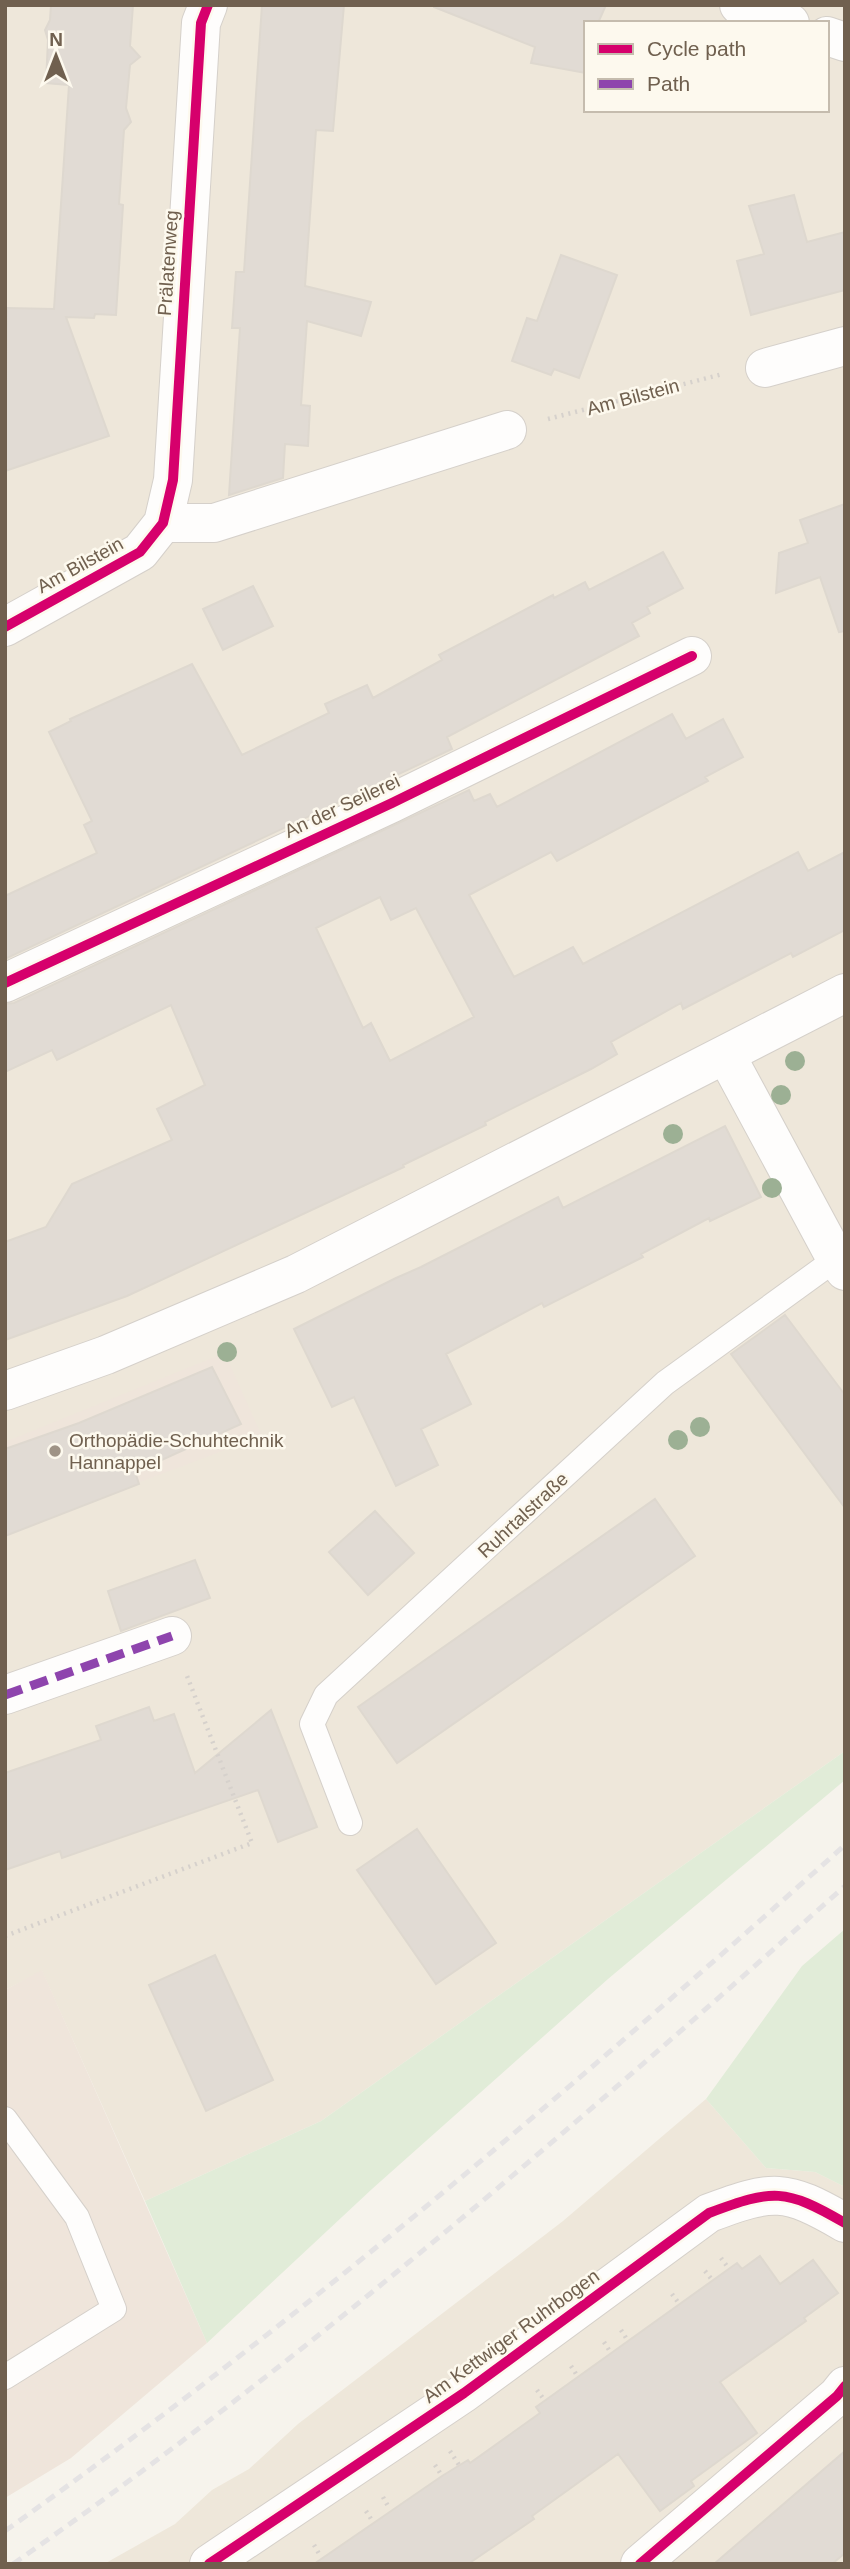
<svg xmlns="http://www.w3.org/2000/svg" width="850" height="2569" viewBox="0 0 850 2569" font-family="Arial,sans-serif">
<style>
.residential{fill:#eee7da;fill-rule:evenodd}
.commercial{fill:#efe5db}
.green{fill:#e1ecd8}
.building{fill:#e1dbd4;stroke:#ded8cf;stroke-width:2;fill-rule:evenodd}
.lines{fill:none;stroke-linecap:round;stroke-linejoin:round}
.lane-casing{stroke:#d5d0ca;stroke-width:26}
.street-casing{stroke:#d5d0ca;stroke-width:40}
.secondary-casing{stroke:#d5d0ca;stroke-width:40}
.path{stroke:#d6d1cc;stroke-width:4.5;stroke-dasharray:2 5;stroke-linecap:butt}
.lane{stroke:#fefdfc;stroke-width:24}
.street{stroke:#fefdfc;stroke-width:38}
.secondary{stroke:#fefdfc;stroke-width:38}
.rail{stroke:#e5e3e4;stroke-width:5;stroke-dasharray:10 7;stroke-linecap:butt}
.quiet{stroke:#8e44ad;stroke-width:9;stroke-dasharray:18 9;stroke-linecap:butt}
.cycleway-casing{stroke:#fdf9ee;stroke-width:15}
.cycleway{stroke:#d6006c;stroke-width:10}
.tree{fill:#9cb094}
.poi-dot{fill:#9f9386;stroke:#fdf9ee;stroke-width:2.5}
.labels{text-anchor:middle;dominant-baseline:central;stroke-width:5;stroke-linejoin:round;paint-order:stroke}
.street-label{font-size:19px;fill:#70604f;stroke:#fdf9ee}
.poi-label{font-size:19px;fill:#70604f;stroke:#fdf9ee;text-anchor:start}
</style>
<rect width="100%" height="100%" fill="#f6f3ec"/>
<path class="residential" d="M 5,5 L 845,5 L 845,1751 L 321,2121 L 145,2201 L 42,1971 L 5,1990 ZM 586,23 L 827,23 L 827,110 L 586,110 Z
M 706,2099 L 766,2168 L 815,2172 L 845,2187 L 845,2564 L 104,2564 L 175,2524 L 212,2490 L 249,2469 L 298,2424 L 563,2221 Z"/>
<path class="commercial" d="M 227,1352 L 230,1365 L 262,1436 L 5,1533 L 5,1442 Z
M 42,1970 L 207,2343 L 71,2458 L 5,2498 L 5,1990 Z"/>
<path class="green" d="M 845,1751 L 845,1780 L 608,1979 L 372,2189 L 207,2343 L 145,2201 L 321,2121 Z
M 845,1929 L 845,2187 L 815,2172 L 766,2168 L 706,2099 L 802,1966 Z"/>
<path class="building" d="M 51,5 L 133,5 L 130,46 L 140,57 L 130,65 L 126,108 L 131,122 L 124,130 L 119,204 L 123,205 L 116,315 L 95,314 L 94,318 L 66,317 L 109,436 L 5,471 L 7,308 L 54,309 L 69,85 L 46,83 L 48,40 L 45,30 L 50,20 Z
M 262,5 L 344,5 L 333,131 L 316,130 L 305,286 L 371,302 L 361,336 L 307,321 L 301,405 L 310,406 L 308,446 L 285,444 L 283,478 L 229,495 L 240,328 L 232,328 L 236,272 L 244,272 Z
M 434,5 L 606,5 L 598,23 L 586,23 L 586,73 L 531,63 L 535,47 L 434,7 Z
M 794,195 L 807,242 L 845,232 L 845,290 L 751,315 L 737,261 L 764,254 L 749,206 Z
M 561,255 L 617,275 L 579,378 L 554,369 L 551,375 L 512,361 L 527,318 L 537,321 Z
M 845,504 L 845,631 L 839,632 L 820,577 L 776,593 L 779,553 L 808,543 L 800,520 Z
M 663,552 L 683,588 L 647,607 L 650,613 L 632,623 L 639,636 L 447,737 L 452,749 L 5,959 L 5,896 L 97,853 L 84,825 L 92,821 L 49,732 L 71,721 L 70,719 L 192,664 L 242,755 L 329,713 L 325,704 L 367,685 L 373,698 L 442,660 L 439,655 L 553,595 L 554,598 L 585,582 L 589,590 Z
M 253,586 L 273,626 L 223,650 L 203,609 Z
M 672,714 L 686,739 L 723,719 L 743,757 L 705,777 L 708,781 L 557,861 L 551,852 L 469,895 L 514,977 L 573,947 L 583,964 L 798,852 L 808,871 L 845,852 L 845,930 L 793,957 L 791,953 L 683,1009 L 681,1003 L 611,1042 L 617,1054 L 591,1069 L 485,1122 L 486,1125 L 403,1165 L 404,1167 L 127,1296 L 5,1340 L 5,1242 L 46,1227 L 72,1184 L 172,1140 L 157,1109 L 205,1085 L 171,1005 L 57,1060 L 52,1050 L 5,1072 L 5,1004 L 14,1003 L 469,790 L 474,801 L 490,794 L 497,807 ZM 380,897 L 391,920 L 416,908 L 474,1017 L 390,1061 L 371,1023 L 363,1028 L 316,928 Z
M 725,1126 L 761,1197 L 710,1221 L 709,1218 L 641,1254 L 643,1257 L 544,1307 L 542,1303 L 446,1354 L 471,1404 L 421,1429 L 438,1465 L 396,1486 L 354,1397 L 332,1407 L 294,1329 L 396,1278 L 421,1267 L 558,1197 L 563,1208 Z
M 785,1315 L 845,1395 L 845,1508 L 731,1354 Z
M 212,1367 L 241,1424 L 135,1472 L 139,1484 L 5,1536 L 5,1449 L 79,1423 Z
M 655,1499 L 695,1556 L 397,1763 L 358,1707 Z
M 375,1511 L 414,1553 L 368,1595 L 329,1552 Z
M 195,1560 L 210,1598 L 121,1631 L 108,1591 Z
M 149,1707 L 154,1721 L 174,1714 L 195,1773 L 271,1710 L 317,1827 L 278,1842 L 258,1790 L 62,1858 L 60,1851 L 5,1870 L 5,1773 L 101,1740 L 96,1726 Z
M 417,1829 L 496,1943 L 436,1984 L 357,1870 Z
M 215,1955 L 273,2080 L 206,2111 L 149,1985 Z
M 760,2256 L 780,2284 L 813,2260 L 838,2293 L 804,2318 L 806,2321 L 720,2382 L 757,2433 L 691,2481 L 694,2486 L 660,2511 L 618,2454 L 532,2516 L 534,2519 L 468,2564 L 314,2564 L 442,2476 L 468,2460 L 470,2463 L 540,2413 L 536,2407 L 737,2263 L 742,2269 Z
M 845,2451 L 845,2553 L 832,2564 L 714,2564 Z"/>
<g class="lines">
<g class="lane-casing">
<path id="lane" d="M 350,1823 L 312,1724 L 326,1695 L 665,1383 L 836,1259
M 5,2119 L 77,2217 L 114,2309 L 5,2377"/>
</g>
<g class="street-casing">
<path id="street" d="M 739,5 L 790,23
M 827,36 L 845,42
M 765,368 L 845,346
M 163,523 L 214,523 L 507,430
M 5,627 L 140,552 L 163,523 L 173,480 L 201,23 L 208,5
M 5,983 L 392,803 L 692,656
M 726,1055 L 836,1259 L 845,1271
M 5,1695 L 172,1636
M 209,2564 L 464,2393 L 709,2213 C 773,2189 785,2188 845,2223
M 640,2564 L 837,2396 L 845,2386"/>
</g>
<g class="secondary-casing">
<path id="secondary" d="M 5,1391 L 106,1355 L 296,1274 L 845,993"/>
</g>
<path class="path" d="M 548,419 L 723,374
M 5,1936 L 252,1843 L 187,1676
M 721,2258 L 729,2269
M 705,2271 L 713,2281
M 672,2294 L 680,2305
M 621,2330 L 628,2341
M 604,2342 L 611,2353
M 571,2366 L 578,2377
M 537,2390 L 545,2401
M 450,2451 L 459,2465
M 435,2465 L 442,2476
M 383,2497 L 389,2508
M 366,2511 L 373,2522
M 314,2545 L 321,2557"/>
<use href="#lane" class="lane"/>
<use href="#street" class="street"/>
<use href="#secondary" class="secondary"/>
<path class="rail" d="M 5,2531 C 300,2321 575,2086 845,1845
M 13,2564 C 307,2359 577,2124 845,1886"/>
<path class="quiet" d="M 5,1695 L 172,1636"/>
<g class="cycleway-casing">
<path id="cycleway" d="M 5,627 L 140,552 L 163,523 L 173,480 L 201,23 L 208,5
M 5,983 L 392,803 L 692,656
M 209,2564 L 464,2393 L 709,2213 C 773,2189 785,2188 845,2223
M 640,2564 L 837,2396 L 845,2386"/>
</g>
<use href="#cycleway" class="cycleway"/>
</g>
<g class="tree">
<circle cx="795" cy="1061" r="10"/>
<circle cx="781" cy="1095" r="10"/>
<circle cx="673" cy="1134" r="10"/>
<circle cx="772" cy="1188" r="10"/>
<circle cx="227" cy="1352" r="10"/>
<circle cx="700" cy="1427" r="10"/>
<circle cx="678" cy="1440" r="10"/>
</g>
<circle class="poi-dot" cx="55" cy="1451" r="7"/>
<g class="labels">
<g class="street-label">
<text transform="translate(168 263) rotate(-86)">Prälatenweg</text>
<text transform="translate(633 397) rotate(-15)">Am Bilstein</text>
<text transform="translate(80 565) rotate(-29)">Am Bilstein</text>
<text transform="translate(342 806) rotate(-25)">An der Seilerei</text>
<text transform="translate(523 1515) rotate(-43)">Ruhrtalstraße</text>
<text transform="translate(511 2336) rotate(-36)">Am Kettwiger Ruhrbogen</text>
</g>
<g class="poi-label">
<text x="69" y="1440">Orthopädie-Schuhtechnik<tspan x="69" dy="22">Hannappel</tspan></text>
</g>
</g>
<rect width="850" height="2569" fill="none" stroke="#70604f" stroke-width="14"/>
<rect x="584" y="21" width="245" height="91" fill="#fdf9ee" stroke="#c5bcae" stroke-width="2"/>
<rect x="598" y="44" width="35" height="10" fill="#d6006c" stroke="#c5bcae" stroke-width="2"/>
<text x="647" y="56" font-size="21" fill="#70604f">Cycle path</text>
<rect x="598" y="79" width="35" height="10" fill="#8e44ad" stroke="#c5bcae" stroke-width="2"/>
<text x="647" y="91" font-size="21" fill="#70604f">Path</text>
<g transform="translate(56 56)" stroke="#fdf9ee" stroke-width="5" paint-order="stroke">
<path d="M0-5L12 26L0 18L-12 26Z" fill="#70604f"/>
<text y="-10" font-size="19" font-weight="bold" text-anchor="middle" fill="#70604f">N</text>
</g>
</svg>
